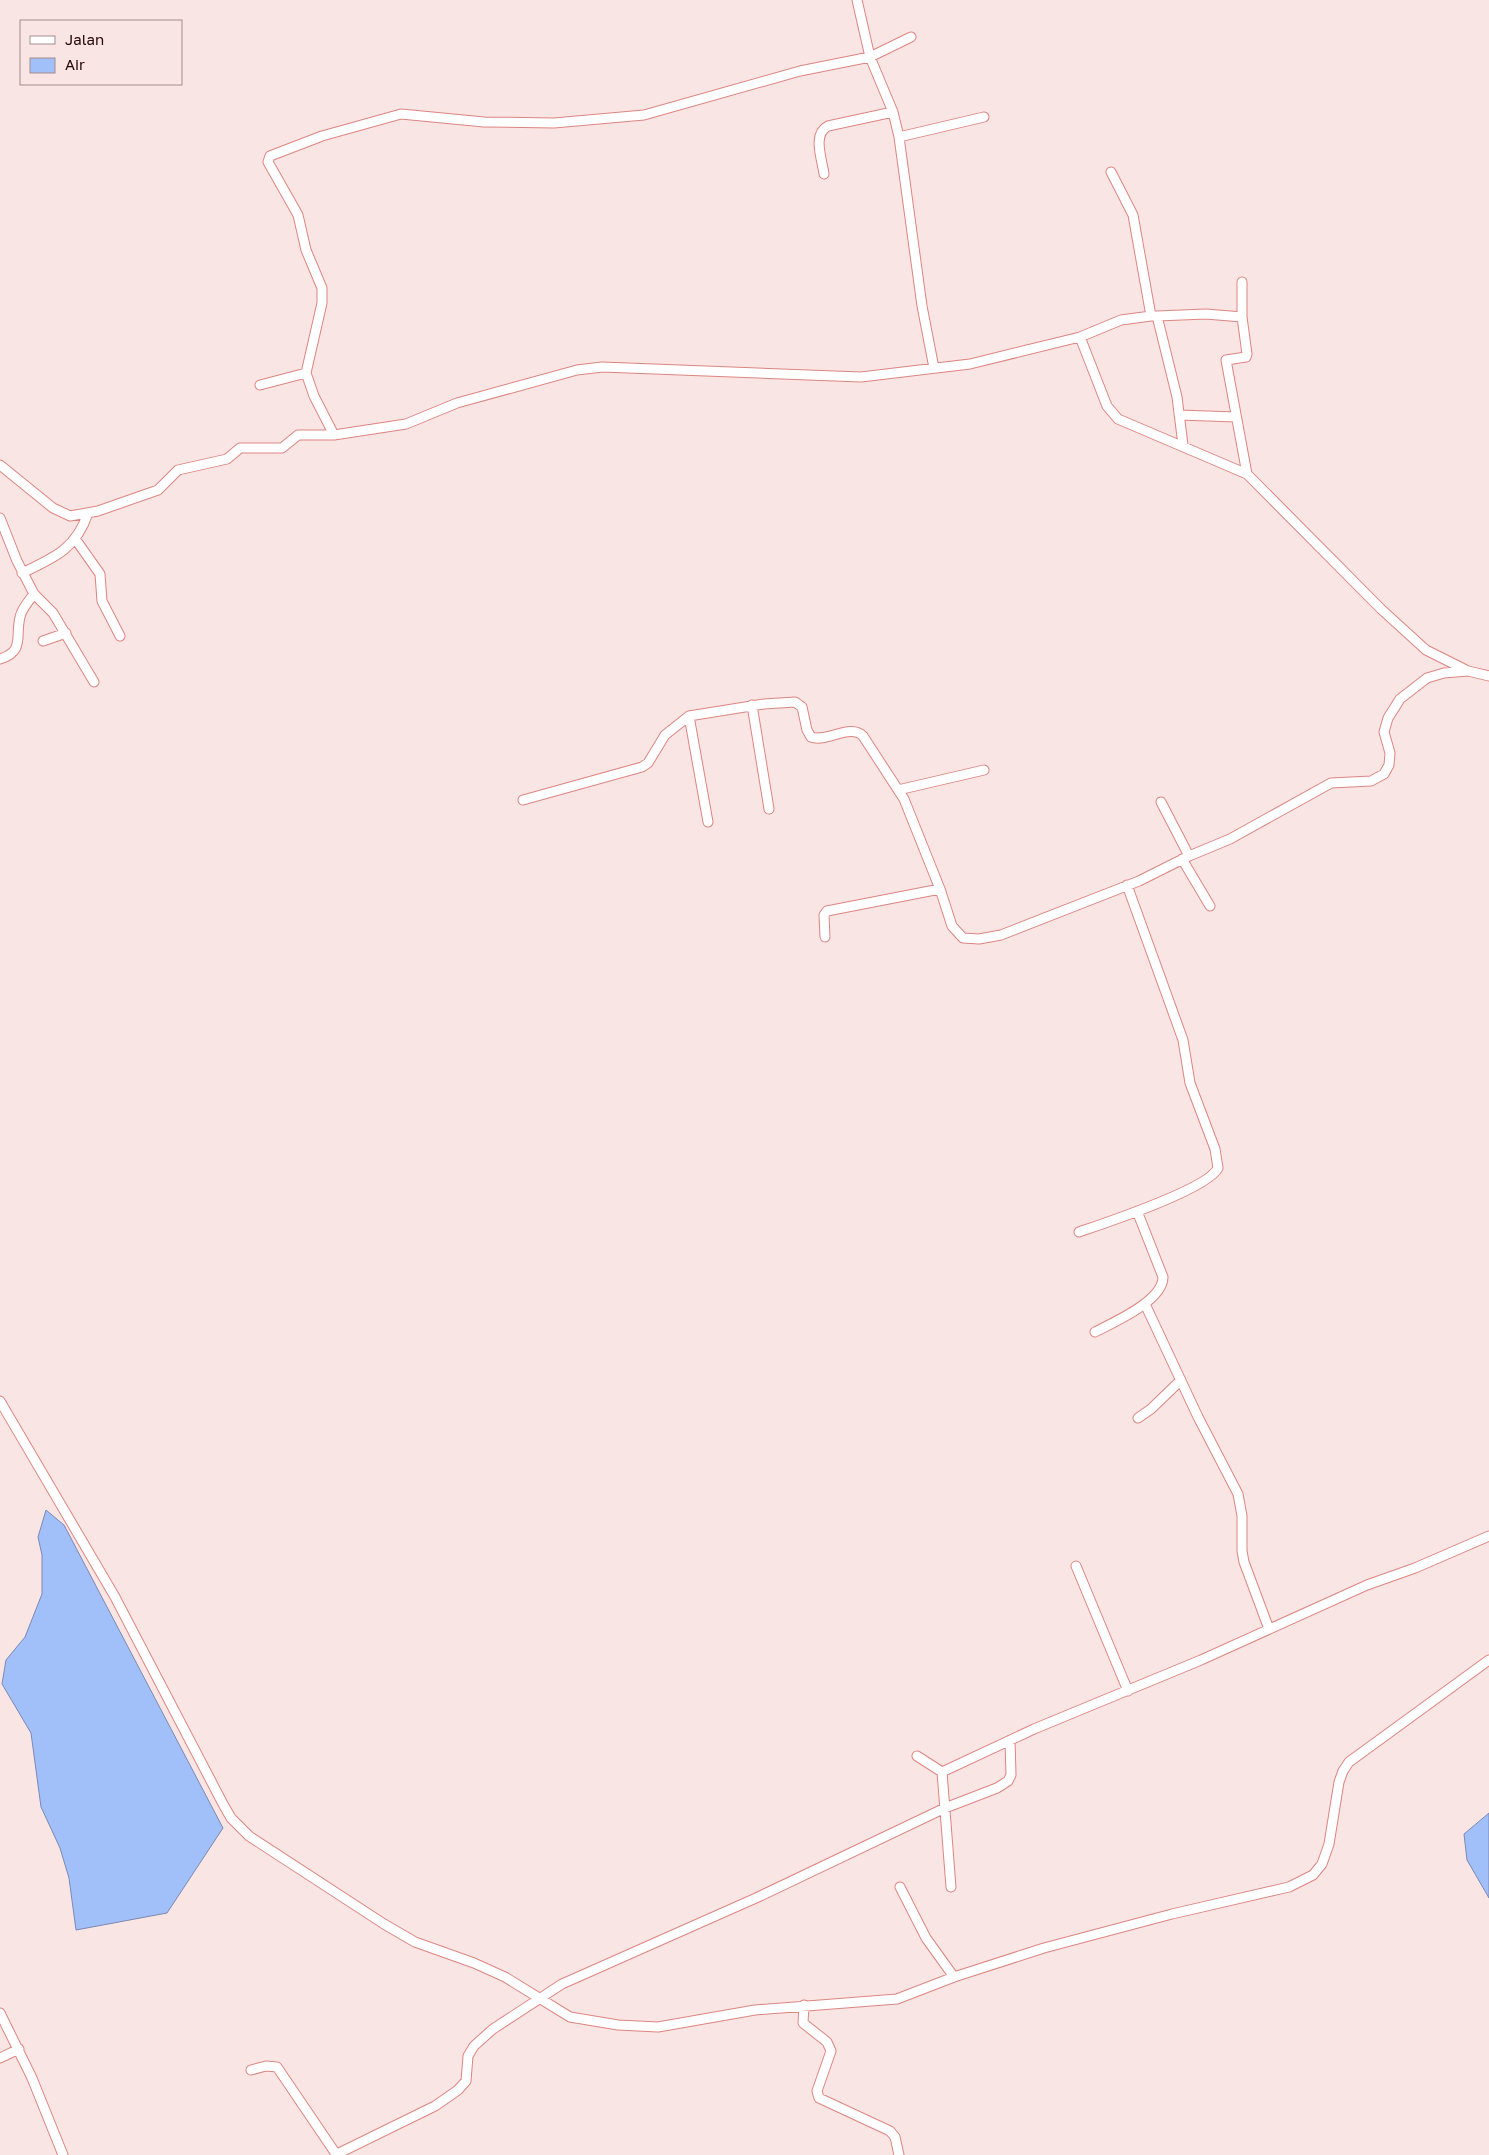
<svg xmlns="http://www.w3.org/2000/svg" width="1489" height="2155" viewBox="0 0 1489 2155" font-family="'Golos Text',sans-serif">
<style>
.water{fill:#a1c0fa;stroke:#7c88b1}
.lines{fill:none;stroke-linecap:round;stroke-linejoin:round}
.minor-casing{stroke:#dd8581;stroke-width:11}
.minor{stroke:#fff;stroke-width:9}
</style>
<rect width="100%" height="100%" fill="#f9e5e4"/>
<path class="water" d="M 46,1510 L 64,1525 L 223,1828 L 167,1913 L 76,1930 L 69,1878 L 60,1848 L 41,1807 L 31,1733 L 2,1684 L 6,1660 L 25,1637 L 42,1594 L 42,1555 L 38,1537 Z
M 1489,1813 L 1489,1898 L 1467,1860 L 1464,1834 Z"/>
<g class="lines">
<g class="minor-casing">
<path id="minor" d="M 857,0 L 870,57 L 893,112 L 899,137 L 922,306 L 934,368
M 899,137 L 984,117
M 1111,172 L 1133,215 L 1151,316 L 1157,316 L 1177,397 L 1183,445
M 824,174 C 822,159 812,134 828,126 L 893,112
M 1242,282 L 1242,317 L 1247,354 L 1246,357 L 1226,360 L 1247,474
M 1157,316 L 1206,314 L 1242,317
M 1080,337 L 1107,406 L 1118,419 L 1247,474 L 1381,609 L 1426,650 L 1468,671 L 1489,676
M 306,373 L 322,303 L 322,288 L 306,250 L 298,215 L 268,162 L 270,156 L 322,136 L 401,114 L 484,122 L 554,123 L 644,115 L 800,71 L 870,57 L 911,37
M 260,385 L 306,373 L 314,396 L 334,435
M 1179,415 L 1236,417
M 0,465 L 53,508 L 70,516 L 98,511 L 158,490 L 178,470 L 227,459 L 240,448 L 282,448 L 298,435 L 334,435 L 406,424 L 457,403 L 577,370 L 602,367 L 861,377 L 970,364 L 1080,337 L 1121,320 L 1151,316
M 0,518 L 17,561 L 34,594 C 28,602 22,608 20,617 C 15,637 25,651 0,659
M 76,540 L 100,574 L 102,601 L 120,636
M 22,573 C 54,558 76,549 88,513
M 34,594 L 53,613 L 94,682
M 43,641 L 66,633
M 752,705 L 769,809
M 689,716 L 708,822
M 898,790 L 984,770
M 523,800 L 642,767 L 648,763 L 665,735 L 689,716 L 764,704 L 795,702 L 802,707 L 807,730 L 811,737 C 827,743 850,723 863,736 L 904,799 L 940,889 L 952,926 L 963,938 L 979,939 L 1001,935 L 1139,881 L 1189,856 L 1230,839 L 1331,783 L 1371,781 L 1384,774 L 1389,765 L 1390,753 L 1384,732 L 1388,718 L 1400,699 L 1427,678 L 1444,673 L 1468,671
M 1161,802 L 1189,856
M 1182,859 L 1210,906
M 825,937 L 824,915 L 827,911 L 940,889
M 1079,1232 C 1105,1223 1208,1189 1218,1168 L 1215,1149 L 1190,1083 L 1183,1040 L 1127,885
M 1145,1304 L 1198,1417 L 1238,1494 L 1242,1516 L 1242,1551 L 1244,1562 L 1269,1629
M 1095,1332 C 1114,1322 1163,1301 1163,1277 L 1137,1211
M 0,1401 L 115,1597 L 223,1804 L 231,1818 L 249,1836 L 384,1924 L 415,1942 L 474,1963 L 505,1977 L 570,2017 L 618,2025 L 658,2027 L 755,2010 L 897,1999 L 954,1977 L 1044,1948 L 1172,1914 L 1289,1887 L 1313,1875 L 1322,1864 L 1329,1844 L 1339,1782 L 1343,1771 L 1349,1762 L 1489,1660
M 1138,1418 L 1151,1409 L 1181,1380
M 1076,1566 L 1128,1691
M 917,1756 L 942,1772 L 1034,1729 L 1201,1660 L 1367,1585 L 1415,1568 L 1489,1536
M 942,1772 L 951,1887
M 900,1887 L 926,1938 L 954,1977
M 804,2005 L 803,2023 L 827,2042 L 831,2051 L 817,2091 L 819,2098 L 890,2131 L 895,2137 L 899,2155
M 0,2013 L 32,2078 L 63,2155
M 0,2058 L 19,2049
M 251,2070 L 266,2066 L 277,2067 L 336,2154
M 335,2155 L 435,2106 L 458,2090 L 466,2081 L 468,2056 L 474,2046 L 493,2029 L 562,1984 L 756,1898 L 945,1808 L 997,1788 L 1008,1781 L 1011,1775 L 1010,1740"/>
</g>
<use href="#minor" class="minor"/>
</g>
<rect x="20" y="20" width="162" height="65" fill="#f9e5e4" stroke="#a48b8b"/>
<rect x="30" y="36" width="25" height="8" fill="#ffffff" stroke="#a48b8b"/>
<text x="65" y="45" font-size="15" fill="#250506">Jalan</text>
<rect x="30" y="58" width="25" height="15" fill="#a1c0fa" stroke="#a48b8b"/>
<text x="65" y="70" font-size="15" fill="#250506">Air</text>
</svg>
